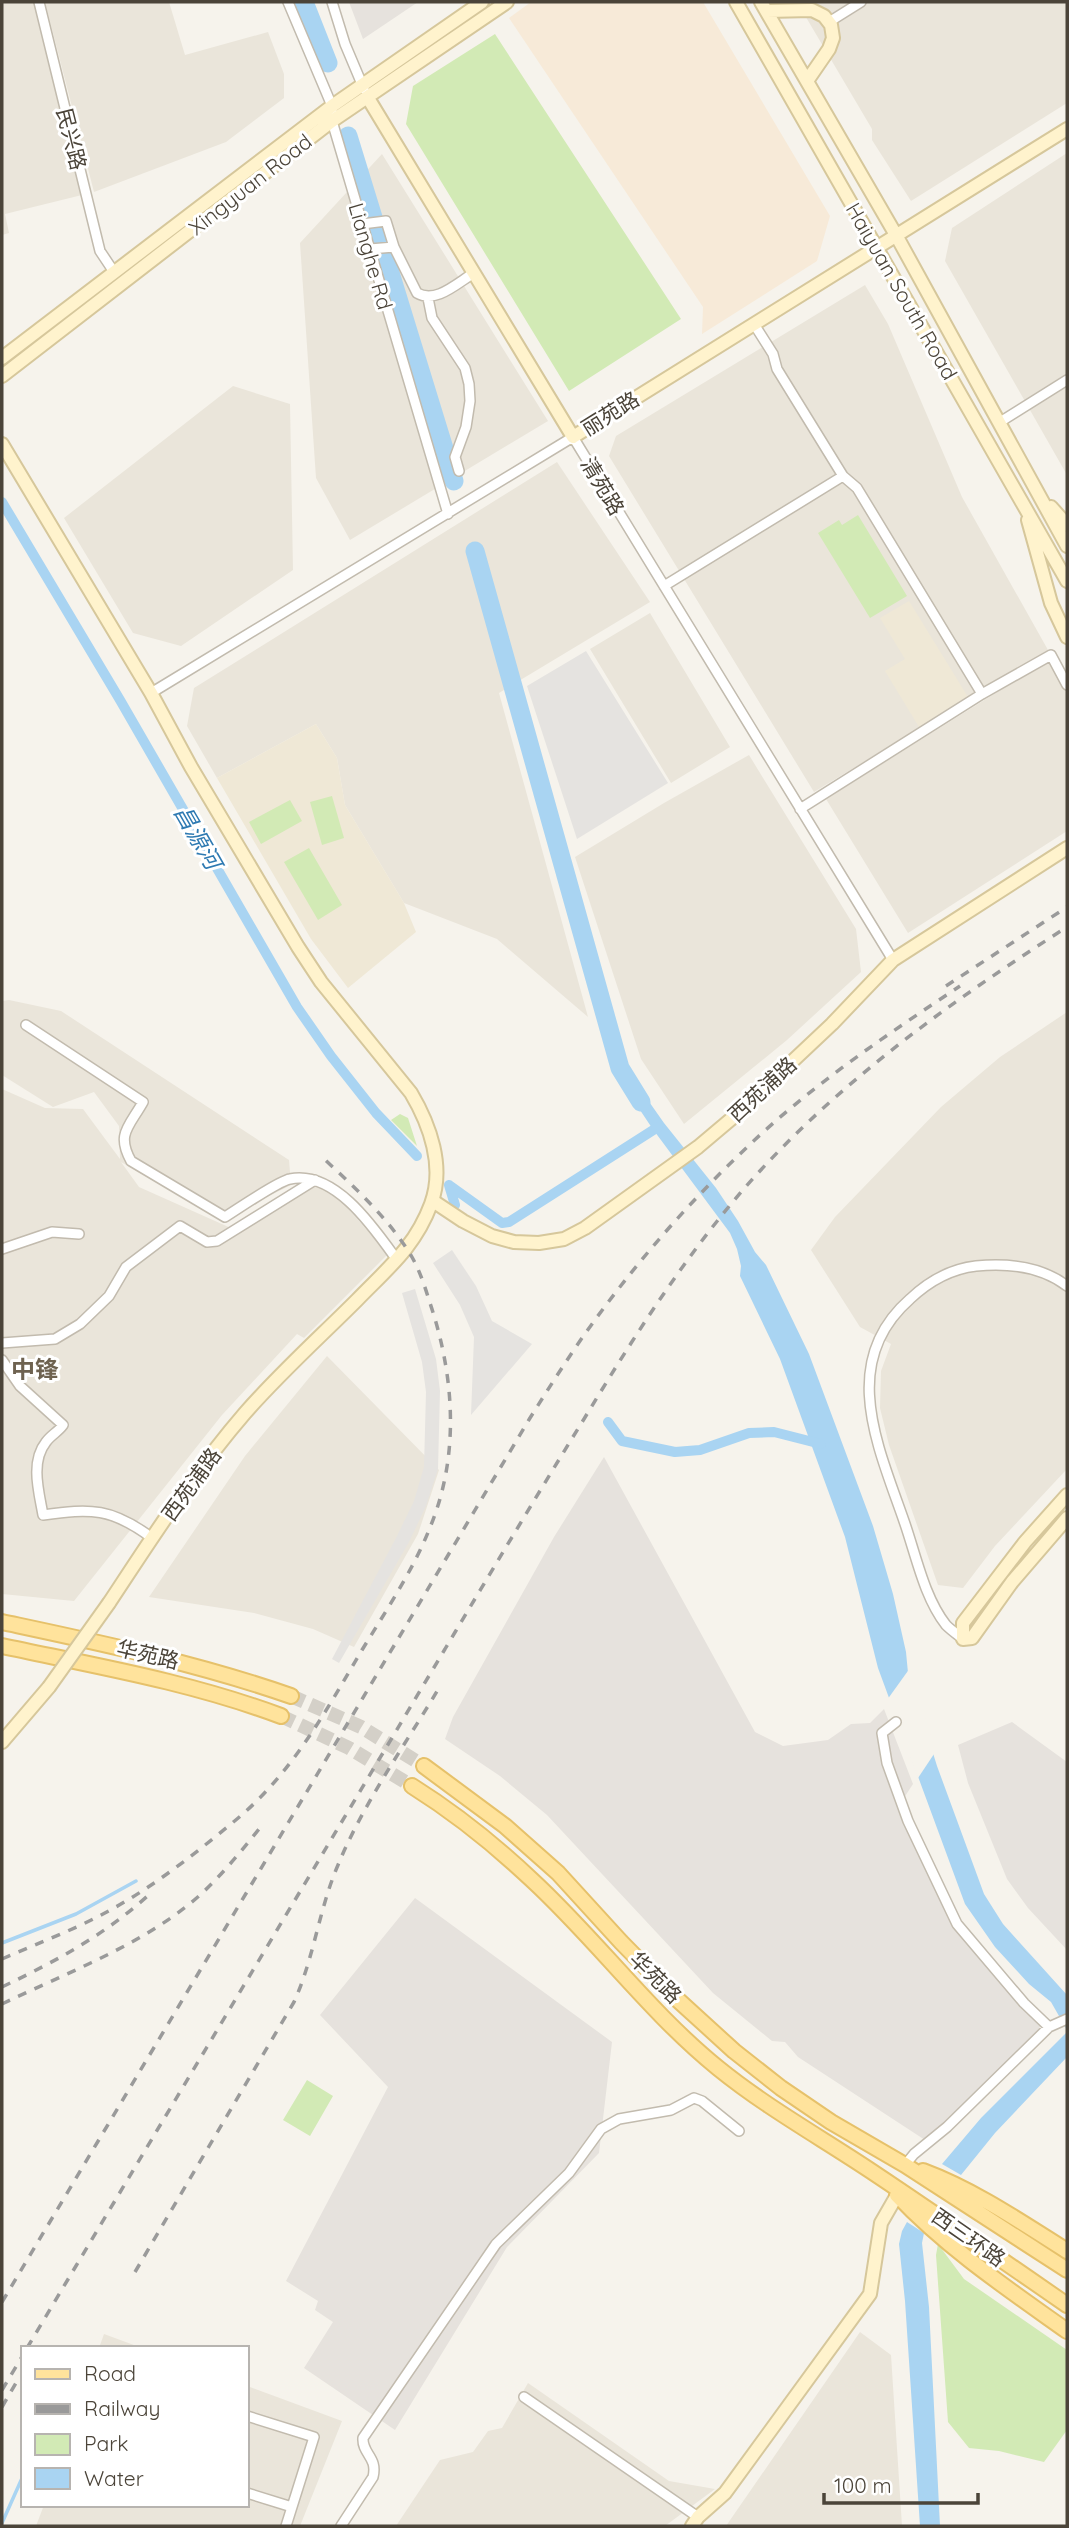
<svg xmlns="http://www.w3.org/2000/svg" width="1069" height="2528" viewBox="0 0 1069 2528" font-family="Quicksand,'Noto Sans SC',sans-serif">
<style>
.residential{fill:#eae5da}
.commercial{fill:#f7ead8}
.industrial{fill:#e6e2dd}
.education{fill:#efe8d6}
.green{fill:#d2eab5}
.parking{fill:#e5e3e0}
.water{fill:#a9d4f2}
.pier{fill:#f6f3ec}
.lines{fill:none;stroke-linecap:round;stroke-linejoin:round}
.stream{stroke:#a9d4f2;stroke-width:3.5}
.canal{stroke:#a9d4f2;stroke-width:10}
.river{stroke:#a9d4f2;stroke-width:19}
.primary-tunnel{stroke:#d4d0c8;stroke-width:14;stroke-dasharray:14 7;stroke-linecap:butt}
.street-casing{stroke:#c2bbae;stroke-width:12}
.secondary-casing{stroke:#d6c79b;stroke-width:16}
.primary-casing{stroke:#e6c16a;stroke-width:18}
.street{stroke:#fff;stroke-width:9}
.secondary{stroke:#fff3cd;stroke-width:12}
.primary{stroke:#ffe39c;stroke-width:14}
.rail{stroke:#9a9a9a;stroke-width:3.5;stroke-dasharray:9 9;stroke-linecap:butt}
.secondary-bridge-casing{stroke:#d6c79b;stroke-width:16;stroke-linecap:butt}
.secondary-bridge{stroke:#fff3cd;stroke-width:12}
.labels{text-anchor:middle;dominant-baseline:central;stroke-width:6;stroke-linejoin:round;paint-order:stroke}
.street-label{font-size:21px;fill:#4b4439;stroke:#fff}
.water-label{font-size:23px;font-style:italic;fill:#2e7ab2;stroke:#fff}
.quarter-label{font-size:24px;font-weight:bold;fill:#6e6250;stroke:#fff}
</style>
<rect width="100%" height="100%" fill="#f6f3ec"/>
<path class="residential" d="M 2,2 L 35,2 L 82,195 L 5,214 L 9,233 L 2,235 Z
M 45,2 L 169,2 L 185,55 L 268,32 L 284,74 L 284,98 L 226,142 L 94,192 Z
M 797,2 L 1067,2 L 1067,103 L 911,201 L 872,140 L 872,129 Z
M 1067,153 L 1067,475 L 945,261 L 952,228 Z
M 382,154 L 548,421 L 350,540 L 316,478 L 300,243 Z
M 865,285 L 888,324 L 962,497 L 1048,650 L 814,792 L 609,456 L 616,436 Z
M 233,386 L 290,404 L 293,570 L 181,646 L 133,633 L 64,518 Z
M 557,462 L 650,602 L 499,693 L 588,1017 L 497,939 L 404,903 L 345,805 L 337,758 L 316,724 L 217,778 L 187,726 L 194,688 Z
M 650,613 L 730,747 L 671,783 L 590,649 Z
M 1050,659 L 1067,693 L 1067,831 L 908,933 L 826,799 Z
M 749,755 L 856,929 L 861,972 L 787,1040 L 684,1124 L 641,1059 L 575,857 L 664,803 Z
M 9,1000 L 61,1011 L 289,1160 L 291,1185 L 221,1220 L 121,1162 L 139,1187 L 233,1229 L 309,1185 L 326,1188 L 344,1204 L 388,1254 L 304,1338 L 297,1334 L 222,1415 L 74,1601 L 2,1594 L 2,1089 L 45,1108 L 83,1109 L 120,1159 L 119,1126 L 94,1092 L 53,1107 L 2,1075 L 2,1001 Z
M 1067,1012 L 1067,1469 L 995,1546 L 963,1588 L 938,1585 L 889,1445 L 880,1408 L 881,1371 L 891,1344 L 860,1327 L 811,1250 L 835,1217 L 941,1107 L 1000,1057 Z
M 327,1356 L 439,1470 L 418,1534 L 354,1647 L 313,1629 L 254,1613 L 149,1597 L 245,1456 Z
M 860,2332 L 891,2355 L 902,2526 L 726,2526 Z
M 104,2334 L 142,2348 L 99,2348 Z
M 528,2383 L 669,2481 L 715,2489 L 665,2526 L 396,2526 L 440,2460 L 473,2452 L 488,2431 L 502,2428 Z
M 247,2386 L 342,2421 L 300,2526 L 36,2526 L 44,2505 L 247,2505 Z"/>
<path class="commercial" d="M 531,2 L 703,2 L 830,216 L 817,261 L 702,334 L 703,307 L 509,18 Z"/>
<path class="industrial" d="M 349,2 L 418,2 L 363,39 Z
M 604,1457 L 755,1732 L 783,1746 L 828,1740 L 851,1724 L 870,1723 L 884,1709 L 913,1784 L 900,1804 L 955,1920 L 1042,2022 L 1035,2038 L 944,2125 L 925,2140 L 798,2057 L 785,2042 L 772,2041 L 713,1993 L 547,1815 L 500,1776 L 445,1739 L 453,1717 L 554,1537 Z
M 1012,1722 L 1067,1762 L 1067,1950 L 1028,1908 L 1007,1879 L 968,1783 L 958,1745 Z
M 415,1898 L 612,2042 L 599,2153 L 507,2247 L 395,2430 L 304,2368 L 333,2322 L 315,2310 L 318,2301 L 286,2281 L 388,2087 L 320,2015 Z"/>
<path class="education" d="M 909,601 L 968,697 L 919,727 L 885,671 L 905,659 L 880,618 Z
M 316,724 L 337,758 L 345,805 L 404,903 L 416,932 L 348,988 L 311,939 L 217,778 Z"/>
<path class="green" d="M 495,34 L 681,319 L 569,391 L 406,124 L 413,86 Z
M 858,515 L 907,596 L 870,618 L 818,533 L 839,520 L 842,525 Z
M 332,796 L 344,838 L 322,845 L 310,802 Z
M 290,800 L 302,821 L 261,844 L 249,822 Z
M 309,848 L 342,905 L 318,920 L 284,862 Z
M 400,1114 L 408,1118 L 417,1146 L 391,1120 Z
M 307,2080 L 333,2096 L 310,2136 L 283,2120 Z
M 938,2244 L 964,2279 L 1067,2350 L 1067,2430 L 1044,2462 L 999,2451 L 969,2448 L 948,2422 L 936,2255 Z"/>
<path class="parking" d="M 586,651 L 668,783 L 577,839 L 527,686 Z
M 452,1250 L 476,1286 L 492,1321 L 532,1344 L 471,1415 L 474,1337 L 460,1305 L 433,1263 Z
M 415,1289 L 436,1359 L 440,1391 L 438,1469 L 426,1506 L 409,1542 L 339,1663 L 332,1659 L 397,1536 L 414,1501 L 424,1467 L 426,1392 L 422,1362 L 402,1293 Z"/>
<path class="water" d="M 631,1076 L 664,1123 L 716,1188 L 738,1221 L 755,1252 L 766,1265 L 809,1354 L 873,1526 L 893,1594 L 906,1652 L 908,1673 L 937,1766 L 984,1894 L 1003,1924 L 1067,1995 L 1067,2030 L 1051,2002 L 1029,1984 L 995,1947 L 965,1904 L 878,1668 L 845,1537 L 780,1359 L 740,1276 L 741,1266 L 737,1249 L 730,1233 L 652,1128 L 622,1083 Z
M 1067,2032 L 1067,2057 L 995,2133 L 961,2175 L 942,2164 L 981,2118 Z
M 907,2222 L 924,2233 L 922,2243 L 929,2307 L 940,2526 L 920,2526 L 905,2301 L 899,2244 L 902,2231 Z"/>
<path class="pier" d="M 910,1668 L 936,1751 L 918,1778 L 887,1700 Z"/>
<g class="lines">
<path class="stream" d="M 2,1943 L 76,1914 L 136,1881
M 2,2523 L 23,2476"/>
<path class="canal" d="M 2,502 L 120,700 L 297,1007 L 331,1056 L 376,1113 L 417,1156
M 449,1185 L 502,1223 L 509,1222 L 658,1127
M 449,1185 L 455,1205
M 608,1422 L 622,1441 L 675,1452 L 700,1450 L 749,1433 L 774,1432 L 821,1444"/>
<path class="river" d="M 304,2 L 328,63
M 348,136 L 454,481
M 475,551 L 620,1068 L 641,1102"/>
<path class="primary-tunnel" d="M 291,1696 L 361,1727 L 424,1766
M 281,1716 L 349,1748 L 412,1786"/>
<g class="street-casing">
<path id="street" d="M 39,2 L 100,251 L 114,272
M 288,2 L 332,106 L 332,121 L 448,514
M 332,2 L 345,44 L 364,89
M 829,22 L 861,2
M 362,224 L 386,221 L 394,247 L 417,293 C 436,304 457,283 474,273
M 370,249 L 394,247
M 428,298 L 432,318 L 465,368 L 469,384 L 470,401 L 466,427 L 455,457 L 459,471
M 754,324 L 773,354 L 777,369 L 843,476 L 857,488 L 982,694
M 1000,422 L 1067,380
M 664,586 L 843,476
M 151,693 L 573,437 L 893,960
M 800,809 L 982,694 L 1051,655 L 1067,685
M 26,1025 L 143,1102 C 129,1127 116,1134 131,1161 L 225,1217 C 238,1209 278,1181 290,1179 C 335,1170 374,1228 397,1260
M 2,1249 L 52,1232 L 79,1234
M 2,1343 L 55,1339 L 80,1324 L 109,1296 L 126,1267 L 180,1226 L 207,1242 L 217,1241 L 315,1180
M 2,1360 L 20,1386 L 63,1425 C 58,1432 51,1435 46,1442 C 30,1462 39,1492 43,1515 C 91,1508 112,1508 152,1538
M 963,1639 C 958,1635 951,1630 946,1625 C 924,1597 916,1555 904,1521 C 878,1446 838,1362 910,1299 C 929,1281 950,1269 976,1266 C 1007,1263 1041,1266 1067,1286
M 896,1722 L 882,1733 L 887,1763 L 908,1821 L 957,1924 L 1024,2003 L 1049,2027 L 947,2127 L 914,2154 L 905,2165
M 1049,2027 L 1067,2019
M 524,2397 L 698,2517
M 247,2416 L 314,2437 L 286,2526
M 247,2493 L 292,2507
M 341,2526 L 373,2477 C 378,2457 362,2454 363,2438 L 496,2244 L 569,2173 L 601,2129 L 619,2119 L 671,2110 L 694,2098 L 702,2101 L 739,2131"/>
</g>
<g class="secondary-casing">
<path id="secondary" d="M 736,2 L 1067,581
M 761,2 L 896,235 L 1067,546
M 767,11 L 812,10 L 824,16 L 831,25 L 833,38 L 829,49 L 807,81
M 368,98 L 573,437 L 1067,129
M 2,358 L 332,106 L 482,2
M 2,376 L 332,121 L 507,2
M 2,444 L 151,693 L 191,767 L 298,947 L 321,982 L 411,1093 C 430,1125 445,1167 431,1204 C 415,1247 388,1268 357,1300 C 320,1337 280,1373 245,1413 C 194,1472 152,1538 109,1603
M 1051,507 L 1067,525
M 1028,520 L 1051,603 L 1067,637
M 433,1201 L 463,1221 L 492,1236 L 514,1242 L 539,1243 L 564,1239 L 585,1228 L 698,1147 L 730,1120 L 832,1024 L 893,960 L 1067,848
M 1067,1495 L 1025,1542 L 963,1623 L 963,1639 L 972,1638 L 1012,1582 L 1067,1518
M 2,1742 L 49,1687
M 692,2526 L 698,2517 L 725,2493 L 870,2294 L 881,2223 L 900,2190"/>
</g>
<g class="primary-casing">
<path id="primary" d="M 2,1622 C 100,1643 197,1663 291,1696
M 2,1646 C 96,1666 190,1682 281,1716
M 424,1766 L 505,1826 L 558,1873 L 621,1942 L 678,2000 L 734,2051 L 781,2088 L 831,2122 L 905,2165 L 1067,2270
M 412,1786 C 455,1813 495,1845 532,1880 C 597,1940 649,2012 718,2068 C 766,2107 820,2137 871,2171 C 937,2215 1002,2260 1067,2305
M 923,2171 C 974,2190 1021,2222 1067,2251
M 897,2195 C 947,2248 1008,2289 1067,2331"/>
</g>
<use href="#street" class="street"/>
<use href="#secondary" class="secondary"/>
<use href="#primary" class="primary"/>
<path class="rail" d="M 946,986 L 1067,907
M 2,1959 C 36,1944 71,1931 103,1914 C 151,1889 196,1853 237,1819 C 292,1773 326,1711 362,1650 C 387,1609 414,1569 431,1525 C 460,1453 454,1375 430,1303 C 424,1284 418,1265 407,1249 C 384,1214 352,1185 321,1156
M 2,1987 C 58,1960 105,1935 152,1892
M 2,2004 C 68,1972 143,1945 199,1896 C 223,1874 243,1849 263,1824
M 135,2272 L 294,2002 C 314,1958 319,1909 338,1865 C 363,1804 405,1745 439,1688
M 2,2302 L 530,1418 C 547,1391 564,1364 582,1338 C 634,1264 694,1196 760,1135 C 821,1079 891,1032 960,986
M 27,2348 C 166,2115 306,1882 445,1649 C 491,1572 537,1495 584,1419 C 632,1340 681,1262 742,1191 C 834,1085 950,1002 1067,927
M 2,2390 L 23,2355
M 2,2407 L 16,2383"/>
<g class="secondary-bridge-casing">
<path id="secondary-bridge" d="M 49,1687 L 109,1603"/>
</g>
<use href="#secondary-bridge" class="secondary-bridge"/>
</g>
<g class="labels">
<g class="street-label">
<text transform="translate(72 139) rotate(76)">民兴路</text>
<text transform="translate(250 184) rotate(-38)">Xingyuan Road</text>
<text transform="translate(371 256) rotate(74)">Lianghe Rd</text>
<text transform="translate(902 291) rotate(60)">Haiyuan South Road</text>
<text transform="translate(610 413) rotate(-32)">丽苑路</text>
<text transform="translate(603 486) rotate(59)">清苑路</text>
<text transform="translate(762 1089) rotate(-43)">西苑浦路</text>
<text transform="translate(191 1484) rotate(-54)">西苑浦路</text>
<text transform="translate(148 1654) rotate(13)">华苑路</text>
<text transform="translate(656 1977) rotate(45)">华苑路</text>
<text transform="translate(969 2237) rotate(35)">西三环路</text>
</g>
<g class="water-label">
<text transform="translate(198 837) rotate(60)">昌源河</text>
</g>
<g class="quarter-label">
<text x="35" y="1369">中锋</text>
</g>
</g>
<rect width="1069" height="2528" fill="none" stroke="#4b4439" stroke-width="7"/>
<rect x="21" y="2346" width="228" height="161" fill="#ffffff" stroke="#b7b4b0" stroke-width="2"/>
<rect x="35" y="2369" width="35" height="10" fill="#ffe39c" stroke="#b7b4b0" stroke-width="2"/>
<text x="84" y="2381" font-size="21" fill="#4b4439">Road</text>
<rect x="35" y="2404" width="35" height="10" fill="#9a9a9a" stroke="#b7b4b0" stroke-width="2"/>
<text x="84" y="2416" font-size="21" fill="#4b4439">Railway</text>
<rect x="35" y="2434" width="35" height="21" fill="#d2eab5" stroke="#b7b4b0" stroke-width="2"/>
<text x="84" y="2451" font-size="21" fill="#4b4439">Park</text>
<rect x="35" y="2468" width="35" height="21" fill="#a9d4f2" stroke="#b7b4b0" stroke-width="2"/>
<text x="84" y="2486" font-size="21" fill="#4b4439">Water</text>
<path d="M824 2493v10h154v-10" fill="none" stroke="#4b4439" stroke-width="3.5"/>
<text x="834" y="2493" font-size="21" fill="#4b4439" stroke="#ffffff" stroke-width="5" paint-order="stroke">100 m</text>
</svg>
